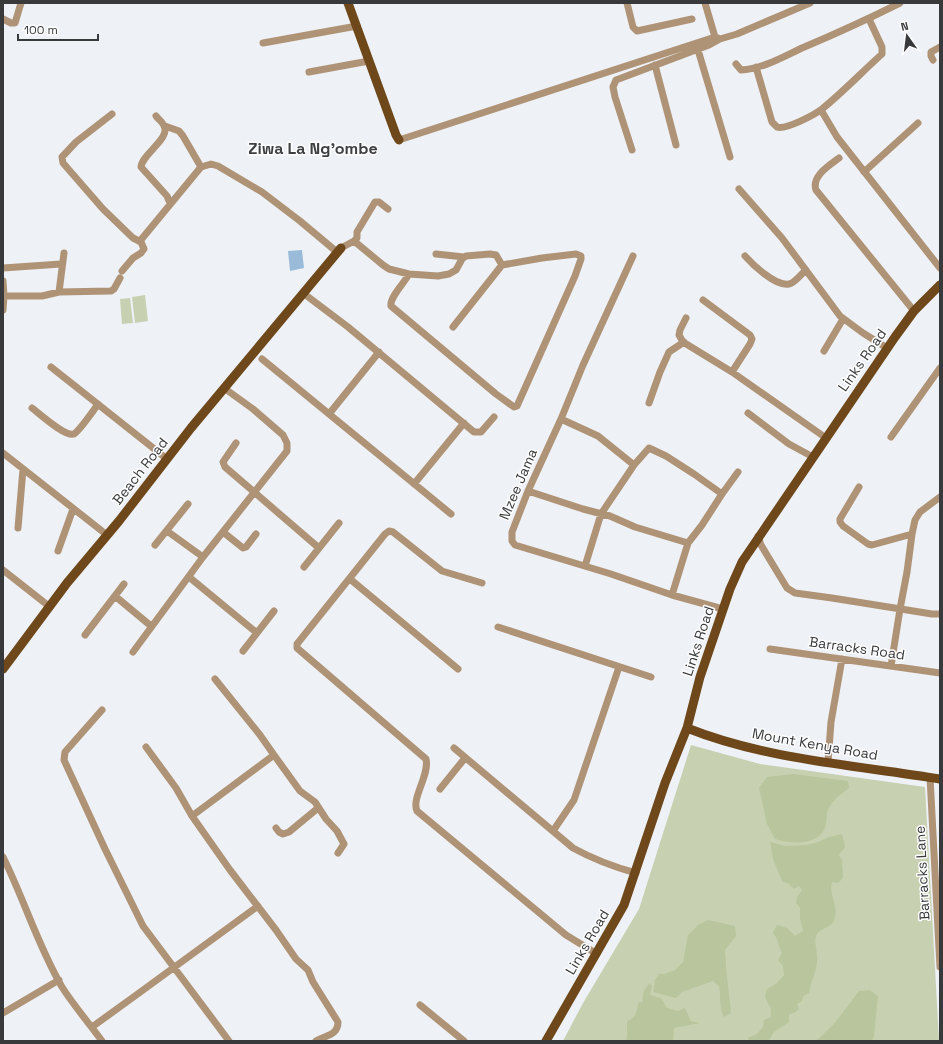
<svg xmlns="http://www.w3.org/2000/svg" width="943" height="1044" viewBox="0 0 943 1044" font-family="'Space Grotesk',sans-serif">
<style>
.green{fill:#c7d1b1}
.forest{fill:#b9c59c}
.water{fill:#99bbd9}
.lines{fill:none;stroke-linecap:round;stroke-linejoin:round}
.minor{stroke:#af9376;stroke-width:7}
.major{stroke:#6e481a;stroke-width:9}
.labels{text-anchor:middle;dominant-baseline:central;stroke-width:3;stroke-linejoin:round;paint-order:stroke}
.street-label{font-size:14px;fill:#38393b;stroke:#fefefe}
.quarter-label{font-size:16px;font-weight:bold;fill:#3d3f43;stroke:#fefefe}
</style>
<rect width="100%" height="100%" fill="#eef1f6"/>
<path class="green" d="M 145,295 L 148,321 L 135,323 L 132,297 Z
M 130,298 L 133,323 L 122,324 L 120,299 Z
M 691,745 L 760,764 L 925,787 L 939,1041 L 563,1041 L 583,1003 L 639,909 Z"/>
<path class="forest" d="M 793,774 L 848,781 L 849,788 C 841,794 832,800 828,810 C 826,815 827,822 825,828 C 818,846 790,844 775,839 L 767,824 L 759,788 L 767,777 Z
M 842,834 L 845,847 L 839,855 L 842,860 L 843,878 L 838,883 L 832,882 C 828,895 840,907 834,920 C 831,929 820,927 816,936 C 814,942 817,950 817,957 C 818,970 811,980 809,993 L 803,996 L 802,1001 L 797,1004 L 799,1009 L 794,1013 L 789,1014 L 789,1022 L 774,1032 L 770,1039 L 766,1041 L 749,1041 L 748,1038 L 757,1034 L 763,1027 L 764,1020 L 771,1017 L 771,1009 L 765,997 L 767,989 L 777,983 L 784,975 L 783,966 L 778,960 L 782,953 C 778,946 779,940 773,933 L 777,925 L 787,928 L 795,936 L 803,931 L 800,918 L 800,908 L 796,903 L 797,897 L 802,890 L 799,886 L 794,889 L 789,884 L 782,881 L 773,859 L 770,842 L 786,846 L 807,845 L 818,842 L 829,837 Z
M 708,920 L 735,926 L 736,936 L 725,950 L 726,967 L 731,1013 L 724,1017 C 719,1009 721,996 719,986 L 713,981 L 682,992 L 676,998 L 653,992 L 655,980 L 659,974 L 664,974 L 675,970 L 683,962 L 688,935 L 698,925 Z
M 650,983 L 652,986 L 650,995 L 661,998 L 667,1008 L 678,1011 L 685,1008 L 691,1021 L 700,1023 L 674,1028 L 673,1041 L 626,1041 L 627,1037 L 627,1022 L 635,1016 L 639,1002 L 643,1002 C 642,993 644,989 650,983 Z
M 870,990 L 878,996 L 874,1036 L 872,1041 L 816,1041 L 834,1024 L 859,991 Z"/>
<path class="water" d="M 302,250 L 304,268 L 290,271 L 288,251 Z"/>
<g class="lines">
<path class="minor" d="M 627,3 L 633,27 L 637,31 L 692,19
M 705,3 L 715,37 L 718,38
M 3,19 L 11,23 L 15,23 L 21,3
M 263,43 L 357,26
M 698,50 L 730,157
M 933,60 L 931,56 L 931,52 L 940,47
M 736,64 L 741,70 C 762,69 783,57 802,48 C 835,34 868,19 900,3
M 655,65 L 676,145
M 756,67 L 772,122 L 777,127 C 786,130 814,115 822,109 C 843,92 862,72 882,54 L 882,47 L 869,19
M 309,72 L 369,61
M 821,110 L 837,137 L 940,268
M 112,114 L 76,142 L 62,157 L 63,163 L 103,209 L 133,238 L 141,242 L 144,249 L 141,253 L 133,258 L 122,271
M 156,116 C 158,119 163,122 164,126 C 171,138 142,154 141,167 L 167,196 L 170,203
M 165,126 L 179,131 L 183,136 L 201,167
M 399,140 L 715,37
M 632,150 L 615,97 L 613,87 L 616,80 L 709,45 L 720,39 L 737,34 L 810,3
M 839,158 C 830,165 811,176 816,190 L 914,311
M 864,172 L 918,123
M 739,189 L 782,238 L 840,316 L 863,333 L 887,348
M 140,241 L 201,167 L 211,164 L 218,166 L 262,192 L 300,221 L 337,252
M 354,241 L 357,238 L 357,232 L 375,202 L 379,202 L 388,209
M 341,248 L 354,241 L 383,265 L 389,269 L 409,274 L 438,276 L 449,274 L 456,270 L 462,259 L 466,256 L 490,254 L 496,255 L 502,265
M 436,254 L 464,257
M 633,256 L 583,365 L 561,419 L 528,491 L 512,532 L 512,541 L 515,545 L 611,574 L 672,595 L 723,609
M 745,256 C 752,264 776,287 789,284 C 795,283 801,274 806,270
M 3,268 L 61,264
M 409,274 C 405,282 389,298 391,306 L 496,394 L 514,407 L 517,406 L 575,276 L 581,259 L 581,256 L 576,254 L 542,258 L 502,265 L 453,327
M 3,281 L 4,296 L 3,310
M 59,292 L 64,253
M 303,293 L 348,327 L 474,432 L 481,432 L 494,417
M 4,296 L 42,296 L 59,292 L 111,291 L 114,289 L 120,278
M 703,300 L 750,335 L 752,339 L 750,344 L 732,372
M 686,318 L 680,330 L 679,335 L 683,342 L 732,372 L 826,438
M 824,351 L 843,319
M 262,359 L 451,514
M 51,367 L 167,459
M 649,403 L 660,372 L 669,352 L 684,342
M 32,408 C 40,414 65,437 74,434 C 79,431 94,410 98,404
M 748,413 L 789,444 L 813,457
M 329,414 L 379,352
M 561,419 L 598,436 L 634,465
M 891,437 L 940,368
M 236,443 L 223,462 L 225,467 L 319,548
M 3,453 L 107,535
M 414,484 L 464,423
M 859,487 L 840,519 L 840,522 L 843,526 L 868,544 L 872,545 L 912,534
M 528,491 L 583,509 L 610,516 L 635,527 L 688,543
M 18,528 L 23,469
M 167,531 L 203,557
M 223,532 L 243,548 L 246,547 L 256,534
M 758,536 L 761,545 L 787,588 L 795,593 L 832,598 L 932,614 L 940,614
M 155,545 L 188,504
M 58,551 L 73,509
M 585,566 L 601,514 L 634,465 L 649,448 L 666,456 L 694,474 L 722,494
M 304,567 L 339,523
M 3,570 L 50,607
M 189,577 L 257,633
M 350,579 L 458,669
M 482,583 L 442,571 L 393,532 L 389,531 L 385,534 L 297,644 L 297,648 L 426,759 C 430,775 411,798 417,811 L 566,935 L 597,954
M 672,595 L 688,543 L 702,525 L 722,494 L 738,472
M 115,596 L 151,626
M 498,627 L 651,677
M 85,635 L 124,584
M 770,649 L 940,673
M 243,651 L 274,611
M 133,652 L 203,557 L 287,451 L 287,443 L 283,435 L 253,409 L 224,388
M 891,666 L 900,609 L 907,572 L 912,534 L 915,520 L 920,512 L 940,497
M 102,710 L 65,752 L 64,760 L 105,849 L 143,926 L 229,1041
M 146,747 L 176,788 L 192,816 L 230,870 L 276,930 L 296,959 L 308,970 L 313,982 L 338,1022 C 338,1036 325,1035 316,1041
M 454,748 L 573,848 C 593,859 614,867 636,873
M 274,755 L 300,791 L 315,802 L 326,819 L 337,831 L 344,844 L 338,853
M 828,762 L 831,722 L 842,659
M 930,777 L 940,967
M 440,789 L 465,758
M 192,816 L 274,755 L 260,735 L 215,679
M 276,828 L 279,832 L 283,834 L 289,832 L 318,808
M 553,831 L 574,800 L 619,667
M 3,857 C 24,899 38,946 62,987 C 74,1006 89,1023 102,1041
M 420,1005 L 464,1041
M 3,1013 L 59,980
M 92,1027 L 139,993 L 258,906"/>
<path class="major" d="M 348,3 L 396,135 L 399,140
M 3,669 L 67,583 L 119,521 L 191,428 L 341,248
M 687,728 C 767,760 856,765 940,779
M 546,1041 L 624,905 L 665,783 L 687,728 L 700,677 L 730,589 L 742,562 L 895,337 L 914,311 L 940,285"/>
</g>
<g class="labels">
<g class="street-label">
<text transform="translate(862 360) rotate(-55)">Links Road</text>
<text transform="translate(140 471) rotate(-52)">Beach Road</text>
<text transform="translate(518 484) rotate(-67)">Mzee Jama</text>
<text transform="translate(698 641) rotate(-72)">Links Road</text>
<text transform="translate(857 648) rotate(8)">Barracks Road</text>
<text transform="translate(815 744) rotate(10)">Mount Kenya Road</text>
<text transform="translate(922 873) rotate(-93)">Barracks Lane</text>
<text transform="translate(587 942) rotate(-60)">Links Road</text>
</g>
<g class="quarter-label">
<text x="313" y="148">Ziwa La Ng'ombe</text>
</g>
</g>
<rect width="943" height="1044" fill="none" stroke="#38393b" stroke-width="8"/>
<g transform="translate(907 36) rotate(346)" stroke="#fefefe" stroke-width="3" paint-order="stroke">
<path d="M0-3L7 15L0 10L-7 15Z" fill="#38393b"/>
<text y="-6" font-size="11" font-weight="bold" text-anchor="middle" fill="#38393b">N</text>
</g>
<path d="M18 34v6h80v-6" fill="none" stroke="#38393b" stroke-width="2"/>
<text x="24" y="34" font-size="12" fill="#38393b" stroke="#fefefe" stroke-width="3" paint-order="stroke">100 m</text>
</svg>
